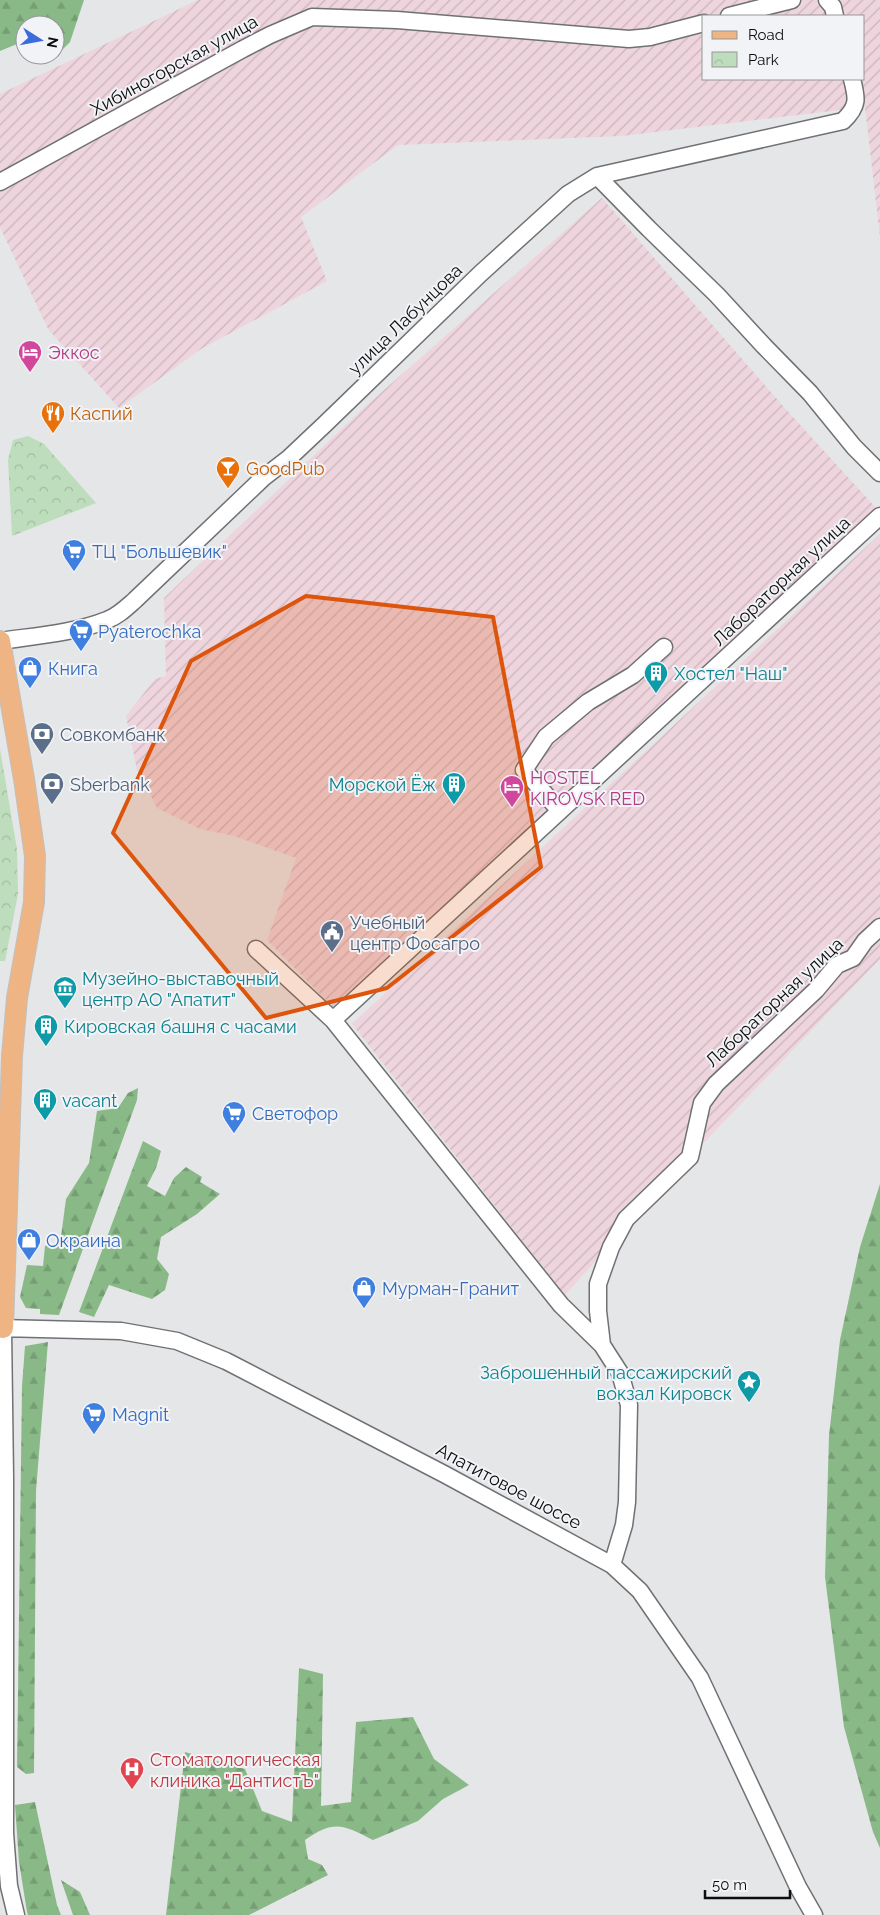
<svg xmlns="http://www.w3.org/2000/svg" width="880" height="1915" viewBox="0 0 880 1915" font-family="Raleway,sans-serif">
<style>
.industrial{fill:url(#industrial-furrows);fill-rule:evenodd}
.forest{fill:url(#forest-firs)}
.park{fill:url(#park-crowns)}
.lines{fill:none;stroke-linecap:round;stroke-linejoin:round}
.minor-casing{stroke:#707174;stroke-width:19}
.major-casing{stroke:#c0c0c0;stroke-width:22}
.minor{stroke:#fff;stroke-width:16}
.major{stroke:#efb483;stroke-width:20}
.marked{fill:#dd550c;fill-opacity:0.2;stroke:#dd550c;stroke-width:4;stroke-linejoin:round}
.labels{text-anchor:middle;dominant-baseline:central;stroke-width:4;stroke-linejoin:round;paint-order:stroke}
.street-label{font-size:18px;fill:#0d0d0e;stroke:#f2f3f6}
.hotel-label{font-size:18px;fill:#b23c85;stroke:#f2f3f6;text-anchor:start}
.food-label{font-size:18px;fill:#c56008;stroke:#f2f3f6;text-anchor:start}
.shop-label{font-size:18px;fill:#366cbe;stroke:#f2f3f6;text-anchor:start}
.culture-label{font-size:18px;fill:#0d838f;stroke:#f2f3f6;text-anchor:start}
.service-label{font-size:18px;fill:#4e5e75;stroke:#f2f3f6;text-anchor:start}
.health-label{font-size:18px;fill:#be3a42;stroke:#f2f3f6;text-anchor:start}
</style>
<defs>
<pattern id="industrial-furrows" width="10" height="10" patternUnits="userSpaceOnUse" patternTransform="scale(1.25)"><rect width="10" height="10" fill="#eed4dc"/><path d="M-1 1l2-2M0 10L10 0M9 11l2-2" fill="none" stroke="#cbb5bc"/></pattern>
<pattern id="forest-firs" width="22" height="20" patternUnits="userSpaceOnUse" patternTransform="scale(1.25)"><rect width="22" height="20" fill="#8ab988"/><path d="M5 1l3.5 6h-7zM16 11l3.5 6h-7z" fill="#769e74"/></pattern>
<pattern id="park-crowns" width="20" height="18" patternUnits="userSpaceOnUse" patternTransform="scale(1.25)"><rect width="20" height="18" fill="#beddbc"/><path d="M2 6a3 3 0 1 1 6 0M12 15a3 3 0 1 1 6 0" fill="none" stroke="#a2bca0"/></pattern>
</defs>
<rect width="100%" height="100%" fill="#e5e6e8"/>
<path class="industrial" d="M 198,0 L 880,0 L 880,237 L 865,107 L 621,136 L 398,145 L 301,217 L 327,281 L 201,349 L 119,408 L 48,329 L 0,227 L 0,94 ZM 704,16 L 864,16 L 864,79 L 704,79 Z
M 602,198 L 783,406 L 877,509 L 335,1009 L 267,940 L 296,858 L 234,836 L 200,829 L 157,808 L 137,770 L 126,716 L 155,679 L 166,676 L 164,598 L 367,405 Z
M 880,534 L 880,959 L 690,1157 L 565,1295 L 352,1024 Z"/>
<path class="forest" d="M 0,0 L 84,0 L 70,42 L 55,57 L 33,59 L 29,55 L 55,55 L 55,25 L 25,25 L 25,51 L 17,44 L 0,51 Z
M 138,1088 L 137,1100 L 59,1315 L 40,1314 L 40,1309 L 26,1308 L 20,1297 L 27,1265 L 43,1266 L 45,1246 L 60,1244 L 66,1199 L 89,1163 L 97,1111 L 118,1108 L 128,1093 Z
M 143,1141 L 161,1151 L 156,1168 L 147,1186 L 165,1196 L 174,1178 L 186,1167 L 202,1177 L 200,1182 L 220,1194 L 197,1214 L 161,1237 L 157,1259 L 169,1274 L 165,1290 L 152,1299 L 109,1285 L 94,1317 L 79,1312 Z
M 880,1184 L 880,1848 L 873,1832 L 844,1727 L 825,1577 L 829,1435 L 840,1340 L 860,1247 Z
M 48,1342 L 36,1491 L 34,1773 L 26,1774 L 17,1767 L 22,1386 L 25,1346 Z
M 299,1668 L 323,1674 L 321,1806 L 351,1802 L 356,1722 L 413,1717 L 434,1759 L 469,1785 L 443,1799 L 418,1821 L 373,1840 C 344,1825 334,1819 305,1840 L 308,1859 L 322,1865 L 328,1875 L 249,1915 L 166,1915 L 185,1752 L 245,1769 L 262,1811 L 292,1822 Z
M 35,1802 L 57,1905 L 61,1915 L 28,1915 L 27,1912 L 19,1862 L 15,1805 Z
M 61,1880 L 80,1892 L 90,1915 L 73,1915 Z"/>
<path class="park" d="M 28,436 L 44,444 L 96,503 L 12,536 L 8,460 L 13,440 Z
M 0,749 L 17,849 L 18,894 L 5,961 L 0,961 Z"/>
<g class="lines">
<g class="minor-casing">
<path id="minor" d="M 827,0 L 833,7 L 835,16
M 729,16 L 792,0
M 597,176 L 649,229 L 717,295 L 764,346 L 810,393 L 854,447 L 880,473
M 0,182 L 243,49 L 270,35 L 312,17 L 397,20 L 629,39 L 650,37 L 704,23
M 0,641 C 34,636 75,633 107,620 C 118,616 126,608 135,600 L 263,478 L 289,458 L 324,425 L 480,274 L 568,194 L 597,176 L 843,121 C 859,106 857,98 852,79
M 560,811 L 524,770 L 546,737 L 588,702 L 633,675 L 664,647
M 256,949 L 333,1020 L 561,1305 L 602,1345 L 620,1373 L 629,1405 L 627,1502 L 624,1525 L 612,1565
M 333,1020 L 880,516
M 0,1328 L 121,1331 L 177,1341 L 226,1361 L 444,1474 L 612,1565 L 640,1591 L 700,1678 L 798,1887 L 814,1915
M 3,1328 L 5,1478 L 5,1833 L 9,1886 L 16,1915
M 602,1345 L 598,1311 L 598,1284 L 611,1247 L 626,1219 L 690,1157 L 702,1103 L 716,1084 L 816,990 L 837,965 L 853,958 L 865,941 L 880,927"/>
</g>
<g class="major-casing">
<path id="major" d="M 0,641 L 24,779 L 35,856 L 34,902 L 17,998 L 12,1056 L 3,1328"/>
</g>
<use href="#minor" class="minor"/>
<use href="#major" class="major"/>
</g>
<path class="marked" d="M 306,596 L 493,617 L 541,867 L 387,988 L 266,1018 L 113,833 L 191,661 Z"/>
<defs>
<g id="hotel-pin" transform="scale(1.25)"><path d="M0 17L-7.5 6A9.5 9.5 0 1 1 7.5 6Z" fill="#d1479c" stroke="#f2f3f6"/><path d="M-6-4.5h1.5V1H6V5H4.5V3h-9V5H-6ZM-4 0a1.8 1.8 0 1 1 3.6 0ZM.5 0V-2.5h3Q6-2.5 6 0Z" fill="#fff"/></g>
<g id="restaurant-pin" transform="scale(1.25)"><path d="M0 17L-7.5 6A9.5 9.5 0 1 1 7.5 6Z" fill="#e8710a" stroke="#f2f3f6"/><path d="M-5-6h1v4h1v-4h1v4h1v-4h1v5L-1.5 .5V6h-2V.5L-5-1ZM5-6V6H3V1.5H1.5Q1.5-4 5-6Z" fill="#fff"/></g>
<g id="bar-pin" transform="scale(1.25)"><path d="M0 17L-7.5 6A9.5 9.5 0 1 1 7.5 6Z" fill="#e8710a" stroke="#f2f3f6"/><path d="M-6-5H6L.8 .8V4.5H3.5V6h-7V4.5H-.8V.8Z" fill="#fff"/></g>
<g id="supermarket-pin" transform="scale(1.25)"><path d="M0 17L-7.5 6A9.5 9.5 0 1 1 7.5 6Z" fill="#3f7fe0" stroke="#f2f3f6"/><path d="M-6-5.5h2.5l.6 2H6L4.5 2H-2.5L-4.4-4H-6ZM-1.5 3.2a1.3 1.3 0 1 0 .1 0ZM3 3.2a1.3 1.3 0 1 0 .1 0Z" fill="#fff"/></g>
<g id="shop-pin" transform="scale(1.25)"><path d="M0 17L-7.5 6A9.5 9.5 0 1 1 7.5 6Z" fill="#3f7fe0" stroke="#f2f3f6"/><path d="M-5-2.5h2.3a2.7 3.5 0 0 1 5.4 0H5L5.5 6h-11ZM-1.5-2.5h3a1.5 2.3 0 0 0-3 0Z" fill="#fff"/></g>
<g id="building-pin" transform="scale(1.25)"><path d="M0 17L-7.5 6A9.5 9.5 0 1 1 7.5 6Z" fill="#0f9aa8" stroke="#f2f3f6"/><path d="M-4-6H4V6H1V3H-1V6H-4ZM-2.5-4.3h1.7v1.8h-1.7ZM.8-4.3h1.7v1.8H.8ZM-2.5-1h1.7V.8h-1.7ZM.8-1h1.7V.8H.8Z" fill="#fff"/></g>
<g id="bank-pin" transform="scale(1.25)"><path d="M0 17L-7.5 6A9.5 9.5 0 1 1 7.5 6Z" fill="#5c6f8a" stroke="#f2f3f6"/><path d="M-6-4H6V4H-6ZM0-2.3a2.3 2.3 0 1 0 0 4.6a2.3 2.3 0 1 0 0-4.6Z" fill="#fff"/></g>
<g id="civic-pin" transform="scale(1.25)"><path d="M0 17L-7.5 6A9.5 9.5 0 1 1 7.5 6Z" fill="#5c6f8a" stroke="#f2f3f6"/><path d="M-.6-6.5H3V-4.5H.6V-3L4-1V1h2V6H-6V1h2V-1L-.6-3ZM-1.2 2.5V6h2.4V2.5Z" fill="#fff"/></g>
<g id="museum-pin" transform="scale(1.25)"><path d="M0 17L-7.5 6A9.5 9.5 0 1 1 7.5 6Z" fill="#0f9aa8" stroke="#f2f3f6"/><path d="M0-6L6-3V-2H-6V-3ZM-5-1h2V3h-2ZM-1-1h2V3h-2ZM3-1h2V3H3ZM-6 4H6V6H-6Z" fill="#fff"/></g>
<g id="sight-pin" transform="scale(1.25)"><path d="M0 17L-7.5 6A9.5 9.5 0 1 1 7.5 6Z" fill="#0f9aa8" stroke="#f2f3f6"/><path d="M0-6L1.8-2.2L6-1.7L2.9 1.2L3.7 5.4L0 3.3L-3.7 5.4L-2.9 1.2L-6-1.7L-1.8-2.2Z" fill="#fff"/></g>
<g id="hospital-pin" transform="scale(1.25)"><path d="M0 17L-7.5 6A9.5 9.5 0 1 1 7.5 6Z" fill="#e0444e" stroke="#f2f3f6"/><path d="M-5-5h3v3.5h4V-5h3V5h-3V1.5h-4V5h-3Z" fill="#fff"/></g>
</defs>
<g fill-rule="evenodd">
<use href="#hotel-pin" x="30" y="352"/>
<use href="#restaurant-pin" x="53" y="413"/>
<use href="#bar-pin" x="228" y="468"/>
<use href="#supermarket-pin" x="74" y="551"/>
<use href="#supermarket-pin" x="81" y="631"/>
<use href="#shop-pin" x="30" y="668"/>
<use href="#building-pin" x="656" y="673"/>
<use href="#bank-pin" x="42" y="734"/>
<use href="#bank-pin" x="52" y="784"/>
<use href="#building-pin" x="454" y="784"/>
<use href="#hotel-pin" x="512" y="787"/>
<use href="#civic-pin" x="332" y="932"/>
<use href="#museum-pin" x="65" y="988"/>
<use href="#building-pin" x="46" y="1026"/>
<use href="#building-pin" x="45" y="1100"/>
<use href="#supermarket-pin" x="234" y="1113"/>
<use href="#shop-pin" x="29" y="1240"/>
<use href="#shop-pin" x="364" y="1288"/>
<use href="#sight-pin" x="749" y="1382"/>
<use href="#supermarket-pin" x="94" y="1414"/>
<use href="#hospital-pin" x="132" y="1769"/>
</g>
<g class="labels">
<g class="street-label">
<text transform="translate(174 65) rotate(-29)">Хибиногорская улица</text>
<text transform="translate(405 319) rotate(-44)">улица Лабунцова</text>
<text transform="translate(781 581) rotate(-43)">Лабораторная улица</text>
<text transform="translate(774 1002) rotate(-43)">Лабораторная улица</text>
<text transform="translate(509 1486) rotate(28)">Апатитовое шоссе</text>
</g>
<g class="hotel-label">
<text x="48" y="352">Эккос</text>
<text x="530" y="777">HOSTEL<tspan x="530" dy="21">KIROVSK RED</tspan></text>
</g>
<g class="food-label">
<text x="70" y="413">Каспий</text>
<text x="246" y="468">GoodPub</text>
</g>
<g class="shop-label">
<text x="92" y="551">ТЦ "Большевик"</text>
<text x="98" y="631">Pyaterochka</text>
<text x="48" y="668">Книга</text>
<text x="252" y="1113">Светофор</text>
<text x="46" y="1240">Окраина</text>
<text x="382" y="1288">Мурман-Гранит</text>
<text x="112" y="1414">Magnit</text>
</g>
<g class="culture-label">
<text x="674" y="673">Хостел "Наш"</text>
<text x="436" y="784" text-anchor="end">Морской Ёж</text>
<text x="82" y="978">Музейно-выставочный<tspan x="82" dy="21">центр АО "Апатит"</tspan></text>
<text x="64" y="1026">Кировская башня с часами</text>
<text x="62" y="1100">vacant</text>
<text x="732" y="1372" text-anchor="end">Заброшенный пассажирский<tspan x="732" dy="21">вокзал Кировск</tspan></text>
</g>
<g class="service-label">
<text x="60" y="734">Совкомбанк</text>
<text x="70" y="784">Sberbank</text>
<text x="350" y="922">Учебный<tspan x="350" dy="21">центр Фосагро</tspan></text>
</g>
<g class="health-label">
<text x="150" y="1759">Стоматологическая<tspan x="150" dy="21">клиника "ДантистЪ"</tspan></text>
</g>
</g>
<rect x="702" y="15" width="162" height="65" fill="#f2f3f6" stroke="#969799"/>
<rect x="712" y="31" width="25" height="8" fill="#efb483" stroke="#969799"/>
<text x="748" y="40" font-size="15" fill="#0d0d0e">Road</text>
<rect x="712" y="52" width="25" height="15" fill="url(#park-crowns)" stroke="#969799"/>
<text x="748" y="65" font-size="15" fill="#0d0d0e">Park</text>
<g transform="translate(40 40) rotate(101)"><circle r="24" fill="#f2f3f6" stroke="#969799"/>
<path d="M0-4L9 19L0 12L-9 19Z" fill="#3c6cdc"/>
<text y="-8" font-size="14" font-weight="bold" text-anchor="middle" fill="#0d0d0e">N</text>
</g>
<path d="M705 1890v8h85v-8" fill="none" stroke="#0d0d0e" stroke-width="2.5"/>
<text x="712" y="1890" font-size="15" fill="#0d0d0e" stroke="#f2f3f6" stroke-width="4" paint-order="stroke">50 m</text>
</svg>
